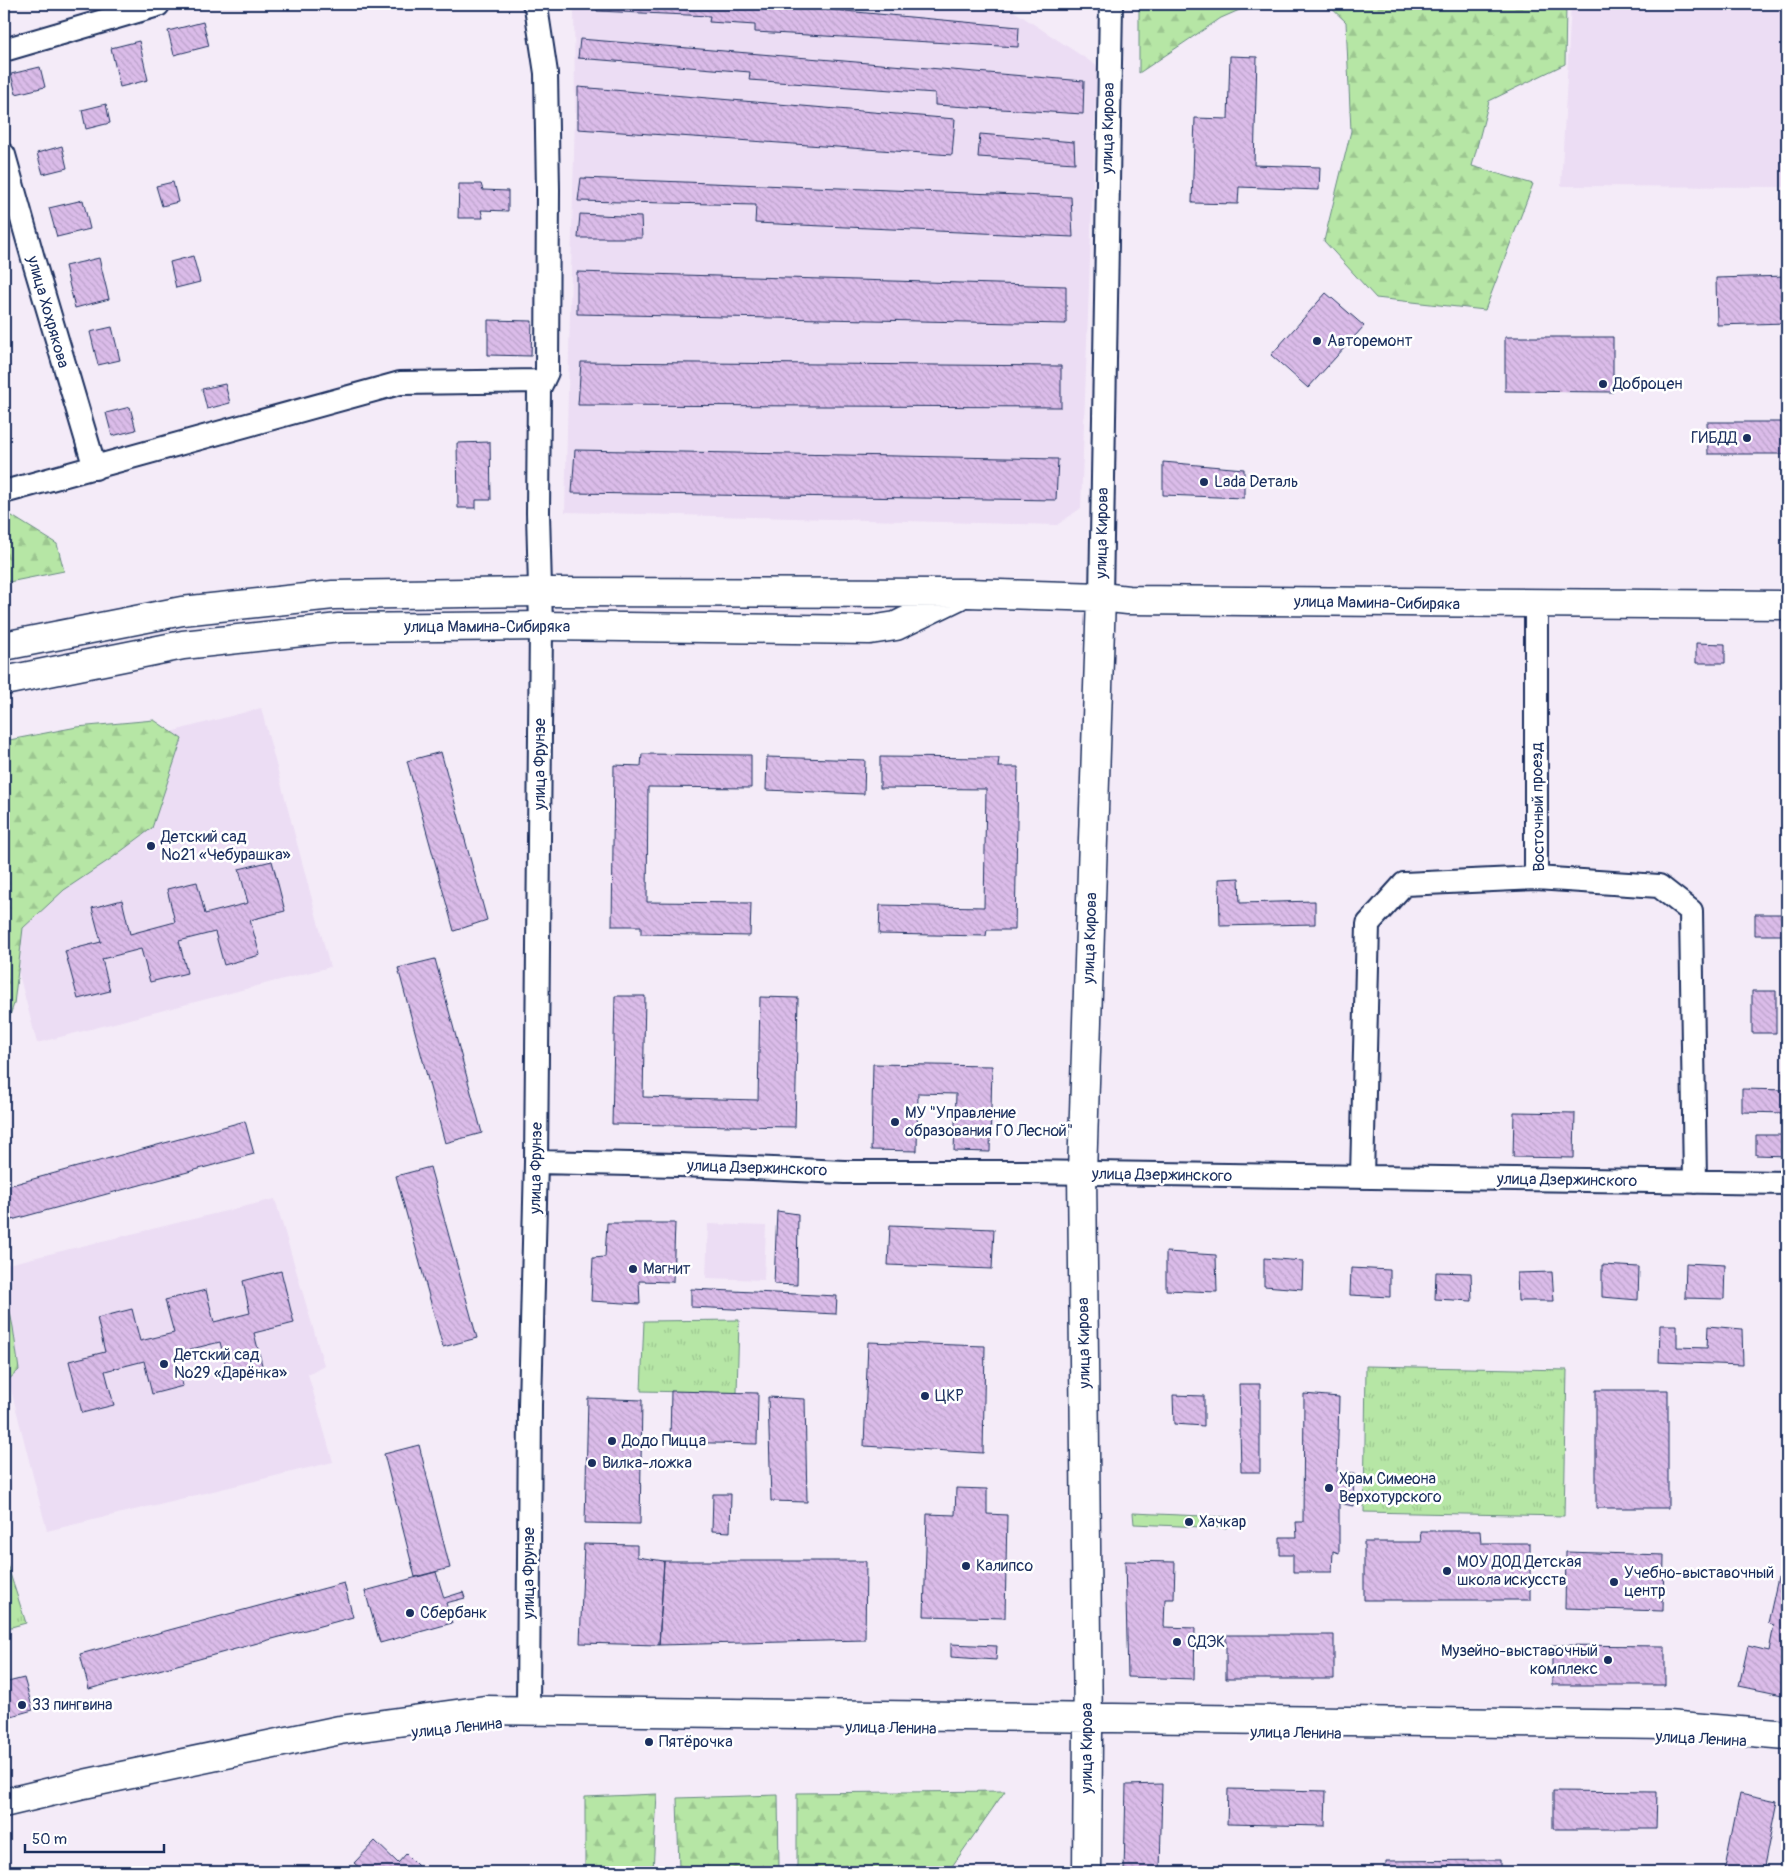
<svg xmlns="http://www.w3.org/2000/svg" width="1791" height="1876" viewBox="0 0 1791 1876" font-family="Pangolin,sans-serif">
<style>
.built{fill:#ecddf4}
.green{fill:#b6e6a5;stroke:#688a82}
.forest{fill:url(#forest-firs);stroke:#688a82}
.park{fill:url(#park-tufts);stroke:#688a82}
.building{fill:url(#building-back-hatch);stroke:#1b2f5e}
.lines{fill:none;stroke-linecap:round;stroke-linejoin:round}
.street-casing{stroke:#1b2f5e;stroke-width:26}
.secondary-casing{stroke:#1b2f5e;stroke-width:31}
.street{stroke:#fff;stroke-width:22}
.secondary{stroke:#fff;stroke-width:28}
.poi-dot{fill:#1b2f5e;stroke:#fff;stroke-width:2}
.labels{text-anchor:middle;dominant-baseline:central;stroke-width:5;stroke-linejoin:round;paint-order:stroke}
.street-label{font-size:16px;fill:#1b2f5e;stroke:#fff}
.poi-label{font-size:16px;fill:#1b2f5e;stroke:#fff;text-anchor:start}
</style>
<defs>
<pattern id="forest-firs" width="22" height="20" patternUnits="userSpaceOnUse" patternTransform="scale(1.25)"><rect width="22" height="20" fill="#b6e6a5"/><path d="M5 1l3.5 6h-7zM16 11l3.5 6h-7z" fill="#9cc690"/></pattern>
<pattern id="park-tufts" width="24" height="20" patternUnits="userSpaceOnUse" patternTransform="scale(1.25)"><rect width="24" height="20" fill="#b6e6a5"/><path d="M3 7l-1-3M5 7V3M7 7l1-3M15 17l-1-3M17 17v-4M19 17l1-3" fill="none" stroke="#9cc690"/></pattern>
<pattern id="building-back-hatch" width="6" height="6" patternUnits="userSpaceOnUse" patternTransform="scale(1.25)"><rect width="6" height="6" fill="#dbbce9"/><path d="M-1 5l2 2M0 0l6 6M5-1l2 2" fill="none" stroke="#bba2ca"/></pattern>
</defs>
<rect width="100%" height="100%" fill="#f4ebf8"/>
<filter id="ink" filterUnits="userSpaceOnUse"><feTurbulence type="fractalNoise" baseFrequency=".02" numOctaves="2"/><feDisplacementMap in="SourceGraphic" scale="10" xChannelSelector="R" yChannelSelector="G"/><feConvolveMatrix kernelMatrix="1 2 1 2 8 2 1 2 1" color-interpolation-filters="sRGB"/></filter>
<g filter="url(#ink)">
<path class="built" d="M 574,4 L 1003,4 L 1097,66 L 1081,508 L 1057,525 L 565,512 L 575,113 Z
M 1571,4 L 1787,4 L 1787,187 L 1561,186 Z
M 261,708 L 330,967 L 37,1043 L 4,917 L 4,776 Z
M 275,1199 L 324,1365 L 308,1374 L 333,1462 L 47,1531 L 4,1362 L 4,1265 Z
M 708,1224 L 766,1226 L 764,1280 L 706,1278 Z"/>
<path class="green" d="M 1133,1513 L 1227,1517 L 1226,1528 L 1134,1524 Z"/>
<path class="forest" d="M 1139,4 L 1253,4 L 1221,18 L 1139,73 Z
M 1327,4 L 1566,4 L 1565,64 L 1489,101 L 1472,166 L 1533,184 L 1485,310 L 1376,298 L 1324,241 L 1351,131 L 1346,22 Z
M 4,511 L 57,544 L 64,571 L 4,583 Z
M 154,720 L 182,739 L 152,828 L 112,858 L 64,890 L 23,928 L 14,1004 L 4,1032 L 4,741 L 77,727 Z
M 4,1284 L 13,1327 L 19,1370 L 4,1384 Z
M 1005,1791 L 948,1872 L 797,1872 L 797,1793 Z
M 657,1794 L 653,1872 L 585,1872 L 585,1797 Z
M 778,1795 L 779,1871 L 679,1870 L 677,1798 Z"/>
<path class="park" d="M 739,1320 L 737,1393 L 641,1391 L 644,1321 Z
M 1366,1366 L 1567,1370 L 1564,1516 L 1364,1512 Z
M 4,1555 L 26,1623 L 4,1629 Z"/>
<path class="building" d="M 597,4 L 769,4 L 1019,27 L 1018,47 L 755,32 L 755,25 L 709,22 L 710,16 L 597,11 Z
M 203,22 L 209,46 L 174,55 L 168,31 Z
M 580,39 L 1084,81 L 1083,114 L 935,105 L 935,93 L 749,80 L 750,72 L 578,58 Z
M 139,41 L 148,80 L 120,87 L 111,48 Z
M 1230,56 L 1257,57 L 1254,165 L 1320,167 L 1319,190 L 1239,187 L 1238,204 L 1192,203 L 1195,118 L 1228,119 Z
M 40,67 L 45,87 L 16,94 L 11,74 Z
M 578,87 L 955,119 L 952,155 L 578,129 Z
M 106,104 L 110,123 L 86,129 L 82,110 Z
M 980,134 L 1074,142 L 1075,163 L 978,157 Z
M 62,146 L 67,168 L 43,174 L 37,153 Z
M 581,178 L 1071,197 L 1073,237 L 755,223 L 756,205 L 578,201 Z
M 173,182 L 178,202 L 162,206 L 156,186 Z
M 459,184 L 481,184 L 483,190 L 508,191 L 508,211 L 481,210 L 483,218 L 458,218 Z
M 83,200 L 90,229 L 57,237 L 49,208 Z
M 580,214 L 641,217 L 642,238 L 578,238 Z
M 193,256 L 200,282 L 176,288 L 170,262 Z
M 99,258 L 109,299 L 75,308 L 65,266 Z
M 577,272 L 1066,286 L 1066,324 L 577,314 Z
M 1787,276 L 1787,323 L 1717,325 L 1716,278 Z
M 1326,293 L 1364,326 L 1308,388 L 1271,355 Z
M 488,320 L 532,321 L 531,356 L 488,355 Z
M 112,327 L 120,360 L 98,365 L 90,332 Z
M 1505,337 L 1613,337 L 1613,392 L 1505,391 Z
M 581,362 L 1061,366 L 1061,407 L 578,405 Z
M 225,384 L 230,403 L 207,409 L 202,389 Z
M 130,407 L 136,430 L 112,436 L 106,413 Z
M 1707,422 L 1787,422 L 1787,454 L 1708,454 Z
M 490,442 L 491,500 L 476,500 L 476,508 L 458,508 L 457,443 Z
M 575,450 L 1058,459 L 1056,500 L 572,493 Z
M 1163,462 L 1244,469 L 1244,498 L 1163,495 Z
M 1696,643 L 1725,644 L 1725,663 L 1696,663 Z
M 441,752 L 487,920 L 454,931 L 407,761 Z
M 642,754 L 751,755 L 751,788 L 648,787 L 647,902 L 751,903 L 750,936 L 641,934 L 641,926 L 612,926 L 614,765 L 641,766 Z
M 767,757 L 865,760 L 864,794 L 766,790 Z
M 880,757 L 999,758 L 998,767 L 1018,767 L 1015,930 L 987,930 L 986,936 L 879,934 L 880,905 L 984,907 L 986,789 L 880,788 Z
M 272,861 L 285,911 L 250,920 L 260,955 L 224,965 L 215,932 L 179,941 L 187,973 L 150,982 L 141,949 L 102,959 L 110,991 L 78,999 L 65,951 L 101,942 L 92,908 L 122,900 L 130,934 L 175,922 L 167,889 L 197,882 L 205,914 L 248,903 L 239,869 Z
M 1239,878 L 1240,903 L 1315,901 L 1315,924 L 1220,926 L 1219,879 Z
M 1755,914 L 1787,914 L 1787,935 L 1755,935 Z
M 435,959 L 482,1133 L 445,1143 L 398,968 Z
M 1752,991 L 1776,991 L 1776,1033 L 1752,1033 Z
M 615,996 L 645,996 L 643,1097 L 758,1100 L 760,997 L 798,998 L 795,1127 L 612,1124 Z
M 873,1064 L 992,1066 L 990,1152 L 954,1151 L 956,1094 L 918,1093 L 917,1151 L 871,1150 Z
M 1742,1089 L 1787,1090 L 1787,1113 L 1742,1112 Z
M 1514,1112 L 1575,1113 L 1574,1158 L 1513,1157 Z
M 245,1121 L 254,1154 L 4,1222 L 4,1187 Z
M 1756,1135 L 1787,1135 L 1787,1156 L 1756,1155 Z
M 430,1167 L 477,1338 L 443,1347 L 396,1176 Z
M 777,1211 L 798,1214 L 797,1285 L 774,1284 Z
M 607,1223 L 675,1223 L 673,1282 L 639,1281 L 640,1304 L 591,1301 L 593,1258 L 605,1257 Z
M 890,1225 L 994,1229 L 992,1269 L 888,1265 Z
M 1166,1252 L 1216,1255 L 1217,1292 L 1166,1290 Z
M 1264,1258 L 1303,1261 L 1302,1289 L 1264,1286 Z
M 1686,1263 L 1725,1265 L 1724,1299 L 1685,1298 Z
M 1602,1265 L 1639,1267 L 1638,1300 L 1602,1297 Z
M 1351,1268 L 1390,1270 L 1390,1297 L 1350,1295 Z
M 281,1271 L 294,1323 L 254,1333 L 262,1365 L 228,1374 L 220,1342 L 175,1353 L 183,1386 L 152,1394 L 144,1361 L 105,1371 L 114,1405 L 82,1413 L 69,1361 L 105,1352 L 97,1318 L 132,1309 L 140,1341 L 174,1333 L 165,1300 L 206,1290 L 214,1322 L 250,1313 L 243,1281 Z
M 1436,1272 L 1471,1273 L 1472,1301 L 1435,1299 Z
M 1552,1272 L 1554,1301 L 1518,1301 L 1517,1273 Z
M 691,1289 L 837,1296 L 836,1314 L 691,1307 Z
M 1660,1325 L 1677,1325 L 1677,1347 L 1707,1348 L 1708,1326 L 1742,1329 L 1743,1365 L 1659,1362 Z
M 868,1342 L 985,1346 L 983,1453 L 864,1446 Z
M 1239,1384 L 1260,1384 L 1260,1472 L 1241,1472 Z
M 1596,1390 L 1668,1390 L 1668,1508 L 1596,1508 Z
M 671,1391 L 758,1393 L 757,1444 L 670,1442 Z
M 1304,1394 L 1339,1397 L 1337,1472 L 1354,1473 L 1353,1506 L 1339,1503 L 1339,1553 L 1333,1551 L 1332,1572 L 1293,1572 L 1293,1555 L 1280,1555 L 1280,1537 L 1297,1537 L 1296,1522 L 1303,1522 Z
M 1173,1395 L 1204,1396 L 1204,1426 L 1174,1424 Z
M 768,1397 L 805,1399 L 807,1502 L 771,1501 Z
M 588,1398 L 642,1400 L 640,1524 L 585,1523 Z
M 419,1445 L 450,1568 L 415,1577 L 384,1454 Z
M 956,1488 L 987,1489 L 987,1514 L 1007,1515 L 1005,1618 L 924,1616 L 927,1514 L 955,1515 Z
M 713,1494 L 731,1494 L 730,1532 L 712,1531 Z
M 1420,1531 L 1480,1531 L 1481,1543 L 1530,1543 L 1530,1600 L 1364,1600 L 1364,1542 L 1421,1542 Z
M 584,1544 L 637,1545 L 637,1557 L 664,1561 L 659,1645 L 580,1643 Z
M 1566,1552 L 1664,1555 L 1663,1611 L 1565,1608 Z
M 664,1561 L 866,1561 L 865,1640 L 659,1645 Z
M 1125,1561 L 1175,1562 L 1174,1599 L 1165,1599 L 1164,1627 L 1195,1628 L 1194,1679 L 1128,1677 Z
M 436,1572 L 444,1598 L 463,1592 L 465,1598 L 446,1603 L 452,1623 L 380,1643 L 365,1591 Z
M 1778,1578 L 1787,1580 L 1787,1696 L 1739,1686 L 1748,1646 L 1769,1651 L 1774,1625 L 1768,1623 Z
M 344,1583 L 353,1617 L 89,1689 L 80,1654 Z
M 1226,1635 L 1334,1635 L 1334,1679 L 1226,1679 Z
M 951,1644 L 997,1646 L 996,1660 L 951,1657 Z
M 1552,1645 L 1665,1646 L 1665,1685 L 1552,1685 Z
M 24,1678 L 33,1710 L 4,1718 L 4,1683 Z
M 1162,1784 L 1160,1872 L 1124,1872 L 1126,1785 Z
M 1228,1789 L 1326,1791 L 1325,1826 L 1227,1824 Z
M 1553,1791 L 1657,1792 L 1656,1829 L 1553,1829 Z
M 1740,1793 L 1777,1801 L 1763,1872 L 1724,1872 Z
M 375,1841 L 398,1863 L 406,1854 L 424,1872 L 364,1872 L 354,1863 Z
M 1500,1860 L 1500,1872 L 1386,1872 L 1386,1861 Z"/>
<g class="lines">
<g class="street-casing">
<path id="street" d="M 4,50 L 158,5
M 4,155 L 34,262 L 95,468
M 4,492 L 400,383 L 543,381
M 1101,597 L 1111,4
M 1536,604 L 1536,878 L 1659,886 L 1691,911 L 1695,1182
M 536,1162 L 680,1165 L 844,1172 L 1025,1172 L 1787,1183
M 1362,1177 L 1368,924 L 1404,884 L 1536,878
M 528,1711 L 530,1405 L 536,1162 L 541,626 L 538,513 L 539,389 L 547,372 L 548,190 L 546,73 L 536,7 L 534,4"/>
</g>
<g class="secondary-casing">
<path id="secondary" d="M 4,646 L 182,611 L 333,595 L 540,592 L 967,593 L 1101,597 L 1128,600 L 1787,605
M 4,681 L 183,645 L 339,628 L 541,626 L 870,630 L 896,626 L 958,596
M 4,1803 L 84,1784 L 340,1730 L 485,1710 L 1667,1725 L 1787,1735
M 1087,1872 L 1088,1731 L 1082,1173 L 1101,597"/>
</g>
<use href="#street" class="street"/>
<use href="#secondary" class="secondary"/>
</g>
</g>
<g class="poi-dot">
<circle cx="1317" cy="341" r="5"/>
<circle cx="1603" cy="384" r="5"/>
<circle cx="1747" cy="438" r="5"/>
<circle cx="1204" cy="482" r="5"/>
<circle cx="151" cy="846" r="5"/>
<circle cx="895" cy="1122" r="5"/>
<circle cx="633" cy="1269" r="5"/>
<circle cx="164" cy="1364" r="5"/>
<circle cx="925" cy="1396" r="5"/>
<circle cx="612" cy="1441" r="5"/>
<circle cx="592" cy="1463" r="5"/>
<circle cx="1329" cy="1488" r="5"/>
<circle cx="1189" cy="1522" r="5"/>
<circle cx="966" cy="1566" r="5"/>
<circle cx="1447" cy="1571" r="5"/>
<circle cx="1614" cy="1582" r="5"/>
<circle cx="410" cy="1613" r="5"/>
<circle cx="1177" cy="1642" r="5"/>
<circle cx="1608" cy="1660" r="5"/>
<circle cx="22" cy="1705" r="5"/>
<circle cx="649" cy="1742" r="5"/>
</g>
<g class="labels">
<g class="street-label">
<text transform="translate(1108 128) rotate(-89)">улица Кирова</text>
<text transform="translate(48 312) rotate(74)">улица Хохрякова</text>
<text transform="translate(1102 533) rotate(-89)">улица Кирова</text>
<text transform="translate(1377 603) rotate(1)">улица Мамина-Сибиряка</text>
<text x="487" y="627">улица Мамина-Сибиряка</text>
<text transform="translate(540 764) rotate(-90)">улица Фрунзе</text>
<text transform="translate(1538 807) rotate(-91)">Восточный проезд</text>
<text transform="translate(1090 938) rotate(-88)">улица Кирова</text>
<text transform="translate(536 1168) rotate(-89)">улица Фрунзе</text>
<text transform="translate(757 1168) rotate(2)">улица Дзержинского</text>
<text transform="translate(1162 1175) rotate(1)">улица Дзержинского</text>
<text transform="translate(1567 1180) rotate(1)">улица Дзержинского</text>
<text transform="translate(1084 1343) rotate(-91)">улица Кирова</text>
<text transform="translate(529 1573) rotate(-90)">улица Фрунзе</text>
<text transform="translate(457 1728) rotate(-6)">улица Ленина</text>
<text transform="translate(891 1728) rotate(1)">улица Ленина</text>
<text transform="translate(1296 1733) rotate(1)">улица Ленина</text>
<text transform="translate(1701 1739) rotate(3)">улица Ленина</text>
<text transform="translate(1087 1748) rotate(-90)">улица Кирова</text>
</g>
<g class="poi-label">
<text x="1327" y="341">Авторемонт</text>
<text x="1613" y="384">Доброцен</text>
<text x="1737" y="438" text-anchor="end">ГИБДД</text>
<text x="1214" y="482">Lada Dеталь</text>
<text x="161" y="837">Детский сад<tspan x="161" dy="18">№21 «Чебурашка»</tspan></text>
<text x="905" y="1113">МУ "Управление<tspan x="905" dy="18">образования ГО Лесной"</tspan></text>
<text x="643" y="1269">Магнит</text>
<text x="174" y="1355">Детский сад<tspan x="174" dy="18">№29 «Дарёнка»</tspan></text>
<text x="935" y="1396">ЦКР</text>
<text x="622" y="1441">Додо Пицца</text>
<text x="602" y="1463">Вилка-ложка</text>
<text x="1339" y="1479">Храм Симеона<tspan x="1339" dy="18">Верхотурского</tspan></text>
<text x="1199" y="1522">Хачкар</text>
<text x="1457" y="1562">МОУ ДОД Детская<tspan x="1457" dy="18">школа искусств</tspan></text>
<text x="976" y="1566">Калипсо</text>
<text x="1624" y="1573">Учебно-выставочный<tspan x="1624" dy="18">центр</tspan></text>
<text x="420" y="1613">Сбербанк</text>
<text x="1187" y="1642">СДЭК</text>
<text x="1598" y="1651" text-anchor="end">Музейно-выставочный<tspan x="1598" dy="18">комплекс</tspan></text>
<text x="32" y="1705">33 пингвина</text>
<text x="659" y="1742">Пятёрочка</text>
</g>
</g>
<rect width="1791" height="1876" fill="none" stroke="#fff" stroke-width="20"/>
<rect x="10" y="10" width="1771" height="1856" fill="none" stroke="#1b2f5e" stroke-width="2" filter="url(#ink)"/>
<path d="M25 1844v8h139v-8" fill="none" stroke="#1b2f5e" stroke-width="2.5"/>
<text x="32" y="1844" font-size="15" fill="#1b2f5e" stroke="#ffffff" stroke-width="4" paint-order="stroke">50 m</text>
</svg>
